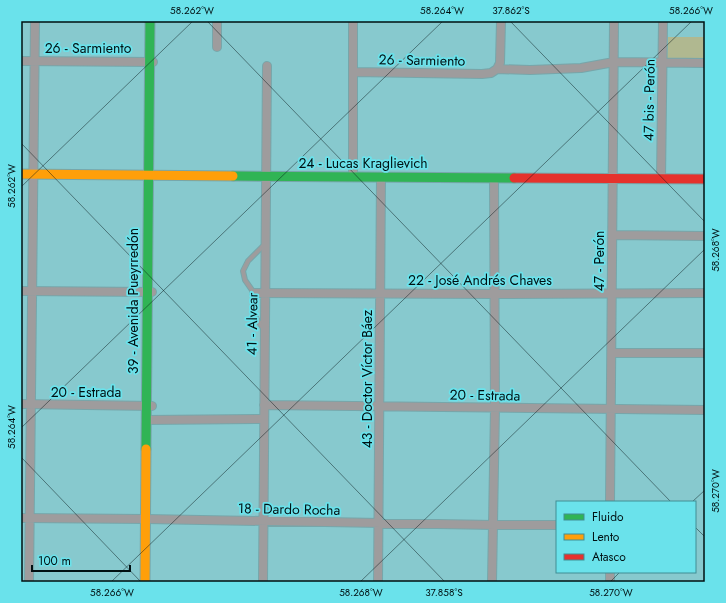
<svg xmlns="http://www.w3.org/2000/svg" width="726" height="603" viewBox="0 0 726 603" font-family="Jost,sans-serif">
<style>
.green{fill:#b0b890}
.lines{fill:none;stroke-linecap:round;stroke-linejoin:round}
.lane-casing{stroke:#77a6aa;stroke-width:6}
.street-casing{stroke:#77a6aa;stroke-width:10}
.fast-casing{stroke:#77a6aa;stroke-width:11}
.slow-casing{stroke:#77a6aa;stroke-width:11}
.jam-casing{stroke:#77a6aa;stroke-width:11}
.lane{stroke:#9e9c9d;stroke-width:4}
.street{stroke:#9e9c9d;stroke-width:8}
.fast{stroke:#30b455;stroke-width:9}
.slow{stroke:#ff9f0a;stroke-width:9}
.jam{stroke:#e5322d;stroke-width:9}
.ticks{fill:none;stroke:#001012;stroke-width:1;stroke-opacity:0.45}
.labels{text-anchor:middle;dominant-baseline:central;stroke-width:3.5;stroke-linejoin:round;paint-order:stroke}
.street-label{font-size:14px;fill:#001012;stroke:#6ae2eb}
.neatline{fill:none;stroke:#001012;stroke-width:1.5}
.ticks-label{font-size:10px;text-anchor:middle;fill:#001012}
</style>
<rect width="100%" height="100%" fill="#87c9ce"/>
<path class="green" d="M 668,37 L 705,37 L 704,59 L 667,59 Z"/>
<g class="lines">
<g class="lane-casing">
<path id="lane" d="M 263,328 L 254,315 L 254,293 L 245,280 L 243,271 L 248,261 L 265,244"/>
</g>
<g class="street-casing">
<path id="street" d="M 217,47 L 217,21
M 21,61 L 153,62
M 497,69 L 530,70 L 581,68 L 614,62 L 705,63
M 353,72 L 482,74 L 491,73 L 497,69 L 500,63 L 501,21
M 353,177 L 353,21
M 661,179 L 663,21
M 613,235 L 705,236
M 21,291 L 152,292
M 254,293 L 494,294 L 705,293
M 612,353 L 705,353
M 21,404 L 152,406
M 264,405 L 705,410
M 147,420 L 264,419
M 610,502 L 614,21
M 21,518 L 146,519 L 494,525 L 557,525
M 29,582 L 35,21
M 263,582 L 267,66
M 378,582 L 381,177
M 492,582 L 495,408 L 494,178
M 610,582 L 610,572"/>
</g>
<g class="fast-casing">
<path id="fast" d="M 233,176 L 514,178
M 146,449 L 150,21"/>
</g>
<g class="slow-casing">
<path id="slow" d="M 21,174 L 233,176
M 145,582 L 146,449"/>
</g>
<g class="jam-casing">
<path id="jam" d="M 514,178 L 705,179"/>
</g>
<use href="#lane" class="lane"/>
<use href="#street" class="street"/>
<use href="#fast" class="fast"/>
<use href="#slow" class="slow"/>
<use href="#jam" class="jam"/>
</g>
<path class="ticks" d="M 207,21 L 671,502M 510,21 L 705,222M 21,143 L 445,582M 21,187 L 193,21M 21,428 L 443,21M 21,457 L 141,582M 692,502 L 705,490M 695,527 L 705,537M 111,582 L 692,21M 360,582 L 705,249M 610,582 L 620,572"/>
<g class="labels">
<g class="street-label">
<text x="88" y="48">26 - Sarmiento</text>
<text transform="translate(422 60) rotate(1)">26 - Sarmiento</text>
<text transform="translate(649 100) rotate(-89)">47 bis - Perón</text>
<text x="363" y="163">24 - Lucas Kraglievich</text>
<text transform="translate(599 261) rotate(-90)">47 - Perón</text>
<text x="480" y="280">22 - José Andrés Chaves</text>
<text transform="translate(133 301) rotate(-90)">39 - Avenida Pueyrredón</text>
<text transform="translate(252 324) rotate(-89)">41 - Alvear</text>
<text transform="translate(367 379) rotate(-90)">43 - Doctor Víctor Báez</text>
<text x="86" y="392">20 - Estrada</text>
<text transform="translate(485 395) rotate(1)">20 - Estrada</text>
<text transform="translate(289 509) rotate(1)">18 - Dardo Rocha</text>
</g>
</g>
<rect width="726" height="603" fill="none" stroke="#6ae2eb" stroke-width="44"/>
<rect x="556" y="501" width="140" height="72" fill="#6ae2eb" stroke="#408e94"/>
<rect x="564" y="514" width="20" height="6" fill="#30b455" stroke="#408e94"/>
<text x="592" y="521" font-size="12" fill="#001012">Fluido</text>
<rect x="564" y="534" width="20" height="6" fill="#ff9f0a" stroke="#408e94"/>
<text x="592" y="541" font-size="12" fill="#001012">Lento</text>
<rect x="564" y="554" width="20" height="6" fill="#e5322d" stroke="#408e94"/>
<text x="592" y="561" font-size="12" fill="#001012">Atasco</text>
<path d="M32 565v6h98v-6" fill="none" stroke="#001012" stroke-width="2"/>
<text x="38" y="565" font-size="12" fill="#001012" stroke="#6ae2eb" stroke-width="3" paint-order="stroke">100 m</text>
<rect x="22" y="22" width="682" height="559" class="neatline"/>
<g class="ticks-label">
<text x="192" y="14">58.262°W</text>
<text x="442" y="14">58.264°W</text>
<text x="511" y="14">37.862°S</text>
<text x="691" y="14">58.266°W</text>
<text transform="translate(11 186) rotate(-90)" y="4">58.262°W</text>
<text transform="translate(715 250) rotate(-90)" y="4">58.268°W</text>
<text transform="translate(11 427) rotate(-90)" y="4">58.264°W</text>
<text transform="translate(715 491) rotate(-90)" y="4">58.270°W</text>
<text x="112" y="596">58.266°W</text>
<text x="361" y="596">58.268°W</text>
<text x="444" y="596">37.858°S</text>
<text x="611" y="596">58.270°W</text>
</g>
</svg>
